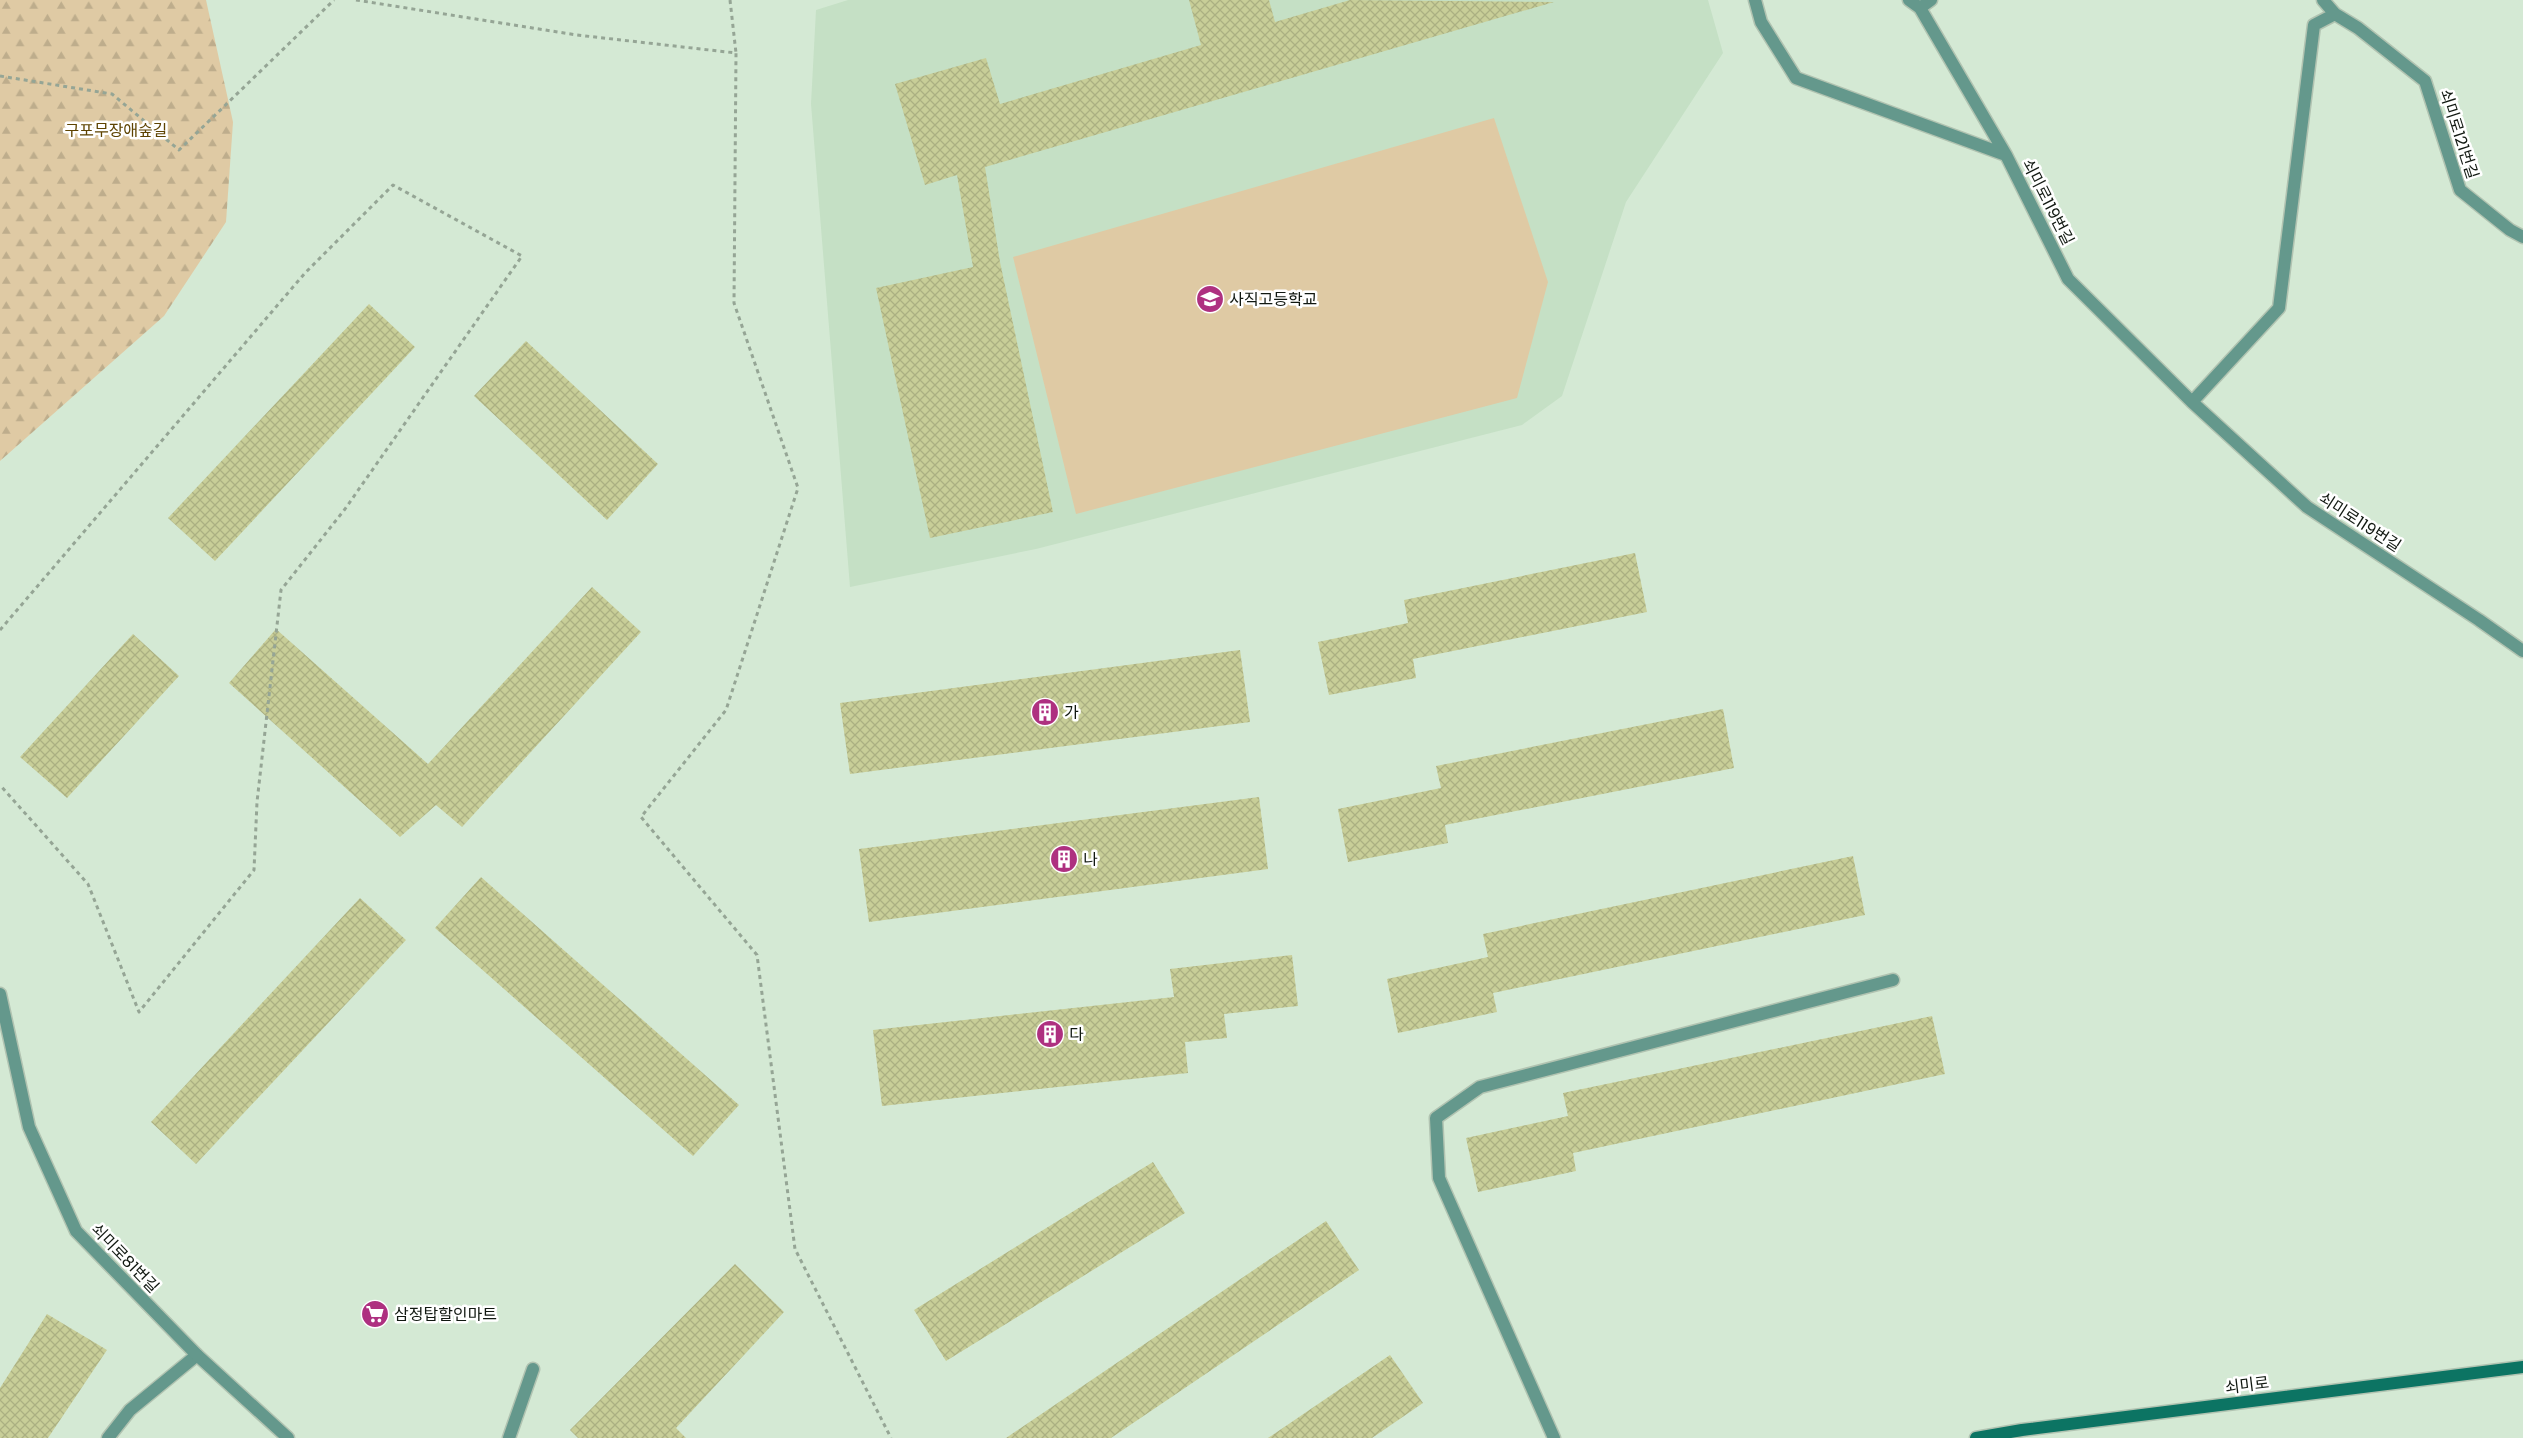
<svg xmlns="http://www.w3.org/2000/svg" width="2523" height="1438" viewBox="0 0 2523 1438" font-family="Poppins,'Noto Sans KR',sans-serif">
<style>
.built{fill:#c5e0c5}
.forest{fill:url(#forest-firs)}
.pitch{fill:#dfcaa4}
.building{fill:url(#building-cross-hatch)}
.lines{fill:none;stroke-linecap:round;stroke-linejoin:round}
.service-casing{stroke:#b1c3b1;stroke-width:15}
.minor-casing{stroke:#b1c3b1;stroke-width:15}
.secondary-casing{stroke:#b1c3b1;stroke-width:15}
.path{stroke:#95a595;stroke-width:3;stroke-dasharray:4 4;stroke-linecap:butt}
.service{stroke:#64988c;stroke-width:12}
.minor{stroke:#64988c;stroke-width:12}
.secondary{stroke:#0c7463;stroke-width:12}
.labels{text-anchor:middle;dominant-baseline:central;stroke-width:5;stroke-linejoin:round;paint-order:stroke}
.park-label{font-size:16px;fill:#5e4301;stroke:#fff}
.street-label{font-size:16px;fill:#111811;stroke:#fff}
.poi-label{font-size:16px;fill:#111811;stroke:#fff;text-anchor:start}
</style>
<defs>
<pattern id="forest-firs" width="22" height="20" patternUnits="userSpaceOnUse" patternTransform="scale(1.25)"><rect width="22" height="20" fill="#dfcaa4"/><path d="M5 1l3.5 6h-7zM16 11l3.5 6h-7z" fill="#bead8c"/></pattern>
<pattern id="building-cross-hatch" width="8" height="8" patternUnits="userSpaceOnUse" patternTransform="scale(1.25)"><rect width="8" height="8" fill="#c8ce98"/><path d="M0 0l8 8M0 8l8-8" fill="none" stroke="#abb082"/></pattern>
</defs>
<rect width="100%" height="100%" fill="#d4e9d4"/>
<path class="built" d="M 848,0 L 1708,0 L 1723,53 L 1626,202 L 1562,396 L 1522,425 L 1036,549 L 850,587 L 811,104 L 816,10 Z"/>
<path class="forest" d="M 0,0 L 206,0 L 233,122 L 226,222 L 164,316 L 0,461 Z"/>
<path class="pitch" d="M 1494,118 L 1548,282 L 1517,398 L 1076,514 L 1013,257 Z"/>
<path class="building" d="M 1189,0 L 1269,0 L 1275,22 L 1350,0 L 1554,2 L 985,167 L 1000,262 L 1053,512 L 930,538 L 876,288 L 973,267 L 957,175 L 925,185 L 895,84 L 986,58 L 1000,104 L 1201,45 Z
M 369,304 L 415,347 L 215,561 L 168,518 Z
M 526,341 L 658,464 L 607,520 L 474,396 Z
M 1635,553 L 1647,612 L 1413,659 L 1416,678 L 1329,695 L 1318,642 L 1408,623 L 1404,600 Z
M 592,587 L 641,632 L 462,827 L 436,805 L 400,837 L 229,683 L 276,629 L 428,764 Z
M 133,634 L 179,676 L 67,798 L 20,757 Z
M 1240,650 L 1250,722 L 850,774 L 840,703 Z
M 1723,709 L 1734,768 L 1445,825 L 1448,843 L 1348,862 L 1338,809 L 1441,788 L 1436,766 Z
M 1259,797 L 1268,869 L 869,922 L 859,849 Z
M 1853,856 L 1865,915 L 1493,993 L 1497,1012 L 1398,1033 L 1387,979 L 1488,957 L 1483,934 Z
M 481,877 L 739,1105 L 693,1156 L 435,928 Z
M 360,898 L 406,940 L 196,1164 L 151,1122 Z
M 1292,955 L 1298,1006 L 1224,1014 L 1227,1038 L 1185,1042 L 1188,1073 L 882,1106 L 873,1030 L 1174,997 L 1170,969 Z
M 1932,1016 L 1945,1074 L 1573,1153 L 1576,1171 L 1478,1192 L 1466,1138 L 1568,1116 L 1563,1093 Z
M 1153,1162 L 1185,1213 L 946,1361 L 914,1310 Z
M 1326,1221 L 1359,1270 L 1111,1438 L 1006,1438 Z
M 735,1264 L 784,1312 L 676,1428 L 686,1438 L 578,1438 L 570,1430 Z
M 47,1314 L 107,1350 L 48,1438 L 0,1438 L 0,1388 Z
M 1390,1355 L 1423,1403 L 1372,1438 L 1268,1438 Z"/>
<g class="lines">
<g class="service-casing">
<path id="service" d="M 108,1438 L 130,1410 L 197,1355
M 509,1438 L 533,1369
M 1554,1438 L 1439,1178 L 1436,1118 L 1480,1087 L 1893,980"/>
</g>
<g class="minor-casing">
<path id="minor" d="M 1755,0 L 1761,22 L 1796,78 L 2006,155 L 2068,279 L 2192,402 L 2307,507 L 2479,620 L 2523,651
M 1909,0 L 1920,8 L 2006,155
M 2323,0 L 2335,14 L 2358,28 L 2425,81 L 2460,190 L 2510,230 L 2523,237
M 1920,8 L 1931,0
M 2192,402 L 2279,308 L 2314,25 L 2335,14
M 0,994 L 29,1127 L 76,1231 L 197,1355 L 288,1438"/>
</g>
<g class="secondary-casing">
<path id="secondary" d="M 1976,1438 L 2022,1430 L 2523,1367"/>
</g>
<path class="path" d="M 356,0 L 577,35 L 736,53 L 734,303 L 798,488 L 726,710 L 641,817 L 757,955 L 795,1249 L 891,1438
M 730,0 L 736,53
M 0,76 L 112,94 L 179,150 L 334,0
M 0,630 L 305,273 L 393,185 L 522,256 L 345,509 L 281,590 L 257,802 L 254,870 L 139,1012 L 88,884 L 0,785"/>
<use href="#service" class="service"/>
<use href="#minor" class="minor"/>
<use href="#secondary" class="secondary"/>
</g>
<defs>
<g id="school-disc" transform="scale(1.4375)"><circle r="9.5" fill="#ae3080" stroke="#fff"/><path d="M0-5L7-2L0 1L-7-2ZM-4 1L0 2.5L4 1V4Q0 6-4 4Z" fill="#fff"/></g>
<g id="building-disc" transform="scale(1.4375)"><circle r="9.5" fill="#ae3080" stroke="#fff"/><path d="M-4-6H4V6H1V3H-1V6H-4ZM-2.5-4.3h1.7v1.8h-1.7ZM.8-4.3h1.7v1.8H.8ZM-2.5-1h1.7V.8h-1.7ZM.8-1h1.7V.8H.8Z" fill="#fff"/></g>
<g id="supermarket-disc" transform="scale(1.4375)"><circle r="9.5" fill="#ae3080" stroke="#fff"/><path d="M-6-5.5h2.5l.6 2H6L4.5 2H-2.5L-4.4-4H-6ZM-1.5 3.2a1.3 1.3 0 1 0 .1 0ZM3 3.2a1.3 1.3 0 1 0 .1 0Z" fill="#fff"/></g>
</defs>
<g fill-rule="evenodd">
<use href="#school-disc" x="1210" y="299"/>
<use href="#building-disc" x="1045" y="712"/>
<use href="#building-disc" x="1064" y="859"/>
<use href="#building-disc" x="1050" y="1034"/>
<use href="#supermarket-disc" x="375" y="1314"/>
</g>
<g class="labels">
<g class="park-label">
<text x="116" y="130">구포무장애숲길</text>
</g>
<g class="street-label">
<text transform="translate(2459 134) rotate(72)">쇠미로121번길</text>
<text transform="translate(2048 202) rotate(63)">쇠미로119번길</text>
<text transform="translate(2360 522) rotate(33)">쇠미로119번길</text>
<text transform="translate(125 1258) rotate(46)">쇠미로81번길</text>
<text transform="translate(2247 1385) rotate(-7)">쇠미로</text>
</g>
<g class="poi-label">
<text x="1229" y="299">사직고등학교</text>
<text x="1064" y="712">가</text>
<text x="1083" y="859">나</text>
<text x="1069" y="1034">다</text>
<text x="394" y="1314">삼정탑할인마트</text>
</g>
</g>
</svg>
